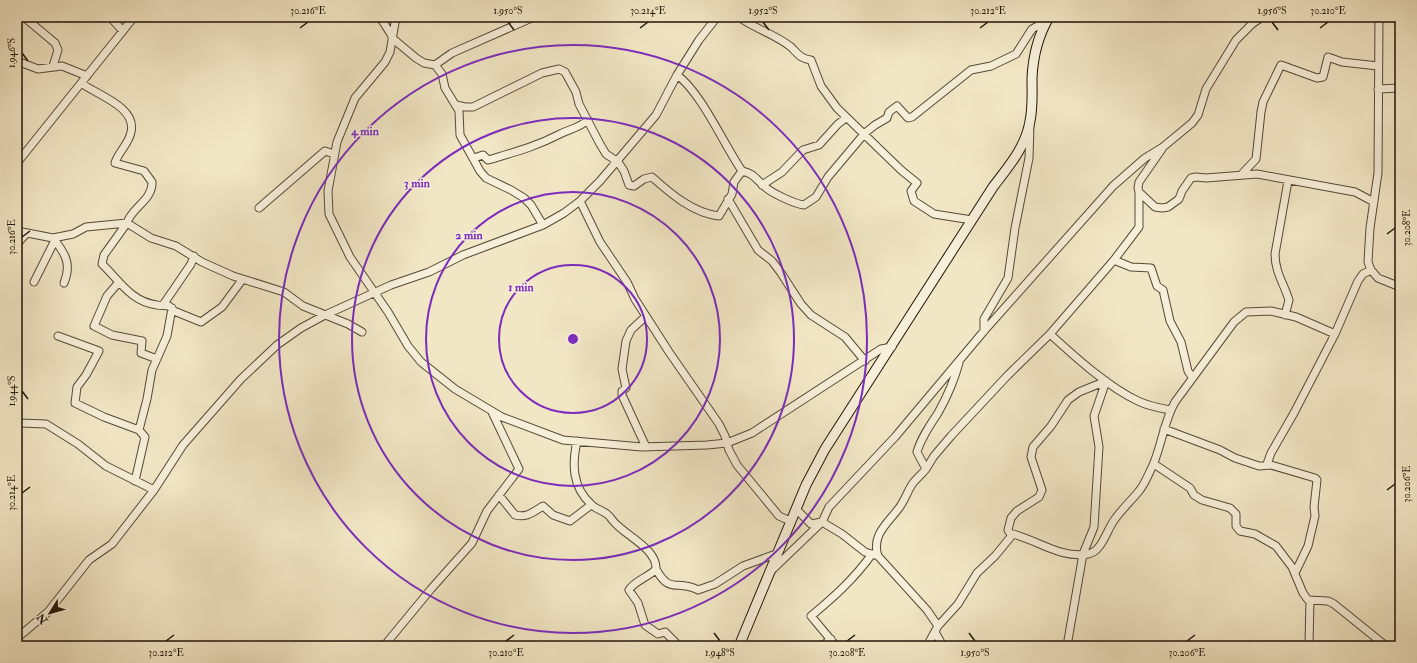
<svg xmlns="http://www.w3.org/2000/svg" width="1417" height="663" viewBox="0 0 1417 663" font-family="'IM FELL Double Pica',serif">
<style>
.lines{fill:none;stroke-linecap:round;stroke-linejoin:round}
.street-casing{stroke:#554936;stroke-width:9}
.secondary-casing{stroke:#211407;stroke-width:11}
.street{stroke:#f7efd9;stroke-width:7}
.secondary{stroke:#f7efd9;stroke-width:9}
.ticks{fill:none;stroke:#211407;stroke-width:1.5}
.ring{fill:none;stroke:#7b2cbf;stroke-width:2}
.centre{fill:#7b2cbf;stroke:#f7efd9;stroke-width:2}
.ring-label{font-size:12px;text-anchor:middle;font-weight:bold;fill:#7b2cbf;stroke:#f7efd9;stroke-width:3;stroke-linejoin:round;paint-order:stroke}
.neatline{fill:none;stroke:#211407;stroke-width:1.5}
.ticks-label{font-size:10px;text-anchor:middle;fill:#211407}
</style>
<rect width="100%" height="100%" fill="#f2e7c5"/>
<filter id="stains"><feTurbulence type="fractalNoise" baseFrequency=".005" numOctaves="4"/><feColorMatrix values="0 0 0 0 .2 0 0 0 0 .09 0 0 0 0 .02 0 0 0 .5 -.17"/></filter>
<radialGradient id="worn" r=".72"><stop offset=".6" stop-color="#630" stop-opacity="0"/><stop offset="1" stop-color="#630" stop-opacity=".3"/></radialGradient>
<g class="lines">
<g class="street-casing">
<path id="street" d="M 24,17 L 55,43 L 58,50 L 53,66
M 110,17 L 123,31
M 380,17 L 392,36
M 396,17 L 390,52 L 385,62 L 355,98 L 337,142 L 328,191 L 329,214 L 350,257 L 388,312 L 408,346 L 421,362 L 455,389 L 502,417 L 563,440 L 642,447 L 707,445 L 727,443 L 752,433 L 881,349 L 892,347
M 739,17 C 755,29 775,34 791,47 C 798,54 801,59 811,60 L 821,86 L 837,108 L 901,170 L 917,183 L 911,191 L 914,201 L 934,214 L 972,220
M 1379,17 L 1378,173 L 1370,228 L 1368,262 L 1371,270 L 1378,278 L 1400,287
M 392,38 L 416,58 L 424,63 L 435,65 L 442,74 L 445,88 L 459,111 L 460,135 L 480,171 L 486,178 L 511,190 L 524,198 L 531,205 L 543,225
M 17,61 L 38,69 L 62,66 L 87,76
M 435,65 L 452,53 L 534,17
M 677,75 C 701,92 724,145 742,171 C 753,173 756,179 764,186 C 771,193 795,204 804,205 L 816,197 L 828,177 L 865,133 L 875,125 L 887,118 L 889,112 L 897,106 L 908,118 L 912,117 L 971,70 L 991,66 L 1016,54 L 1032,29 L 1047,21
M 81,83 C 97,95 137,107 131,132 C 129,144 118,152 115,163 L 144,171 L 152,182 C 153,200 131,208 127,223 L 104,255 L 102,264 C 119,280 131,302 157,305 C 161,306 164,305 169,306 L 174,311 L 201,322 L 222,307 L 242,280
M 1378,89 L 1400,88
M 456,105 L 465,107 L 473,107 L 542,73 L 559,69 L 565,72 L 576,92 L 579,104 L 600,144 L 606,154 L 618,162 L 624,171 L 629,185 L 634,186 L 644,179 L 652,177 C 671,194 693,213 719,216 L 732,194 L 734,182 L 742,171
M 474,158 L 483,155 L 488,160 C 515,152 535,147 560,134 C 570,129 579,128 588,120
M 17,163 L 134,17
M 1242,174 L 1256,159 L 1261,112 L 1263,102 L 1281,65 L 1317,78 L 1323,77 L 1328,57 L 1342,62 L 1378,66
M 762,185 L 782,172 L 803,150 L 819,145 L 838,124 L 846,118
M 1139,192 L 1155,207 L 1162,208 L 1168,207 L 1179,199 L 1182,191 L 1191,178 L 1196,177 L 1206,178 L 1257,174 L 1355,192 L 1374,202
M 728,199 L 758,250 L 772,261 L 781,273 L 801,304 L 811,315 L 845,337 L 865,361
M 580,201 L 600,242 L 627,282 L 635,299 L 669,352 L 719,424 L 725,436 L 729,450 L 737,465 L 779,516 L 790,521
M 259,208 L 325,151 L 334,154
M 17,231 L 53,238 L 73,234 L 86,227 L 127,223 L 151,238 L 176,246 L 202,262 L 233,276 L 284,292 L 303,306 L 348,324 L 362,332
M 53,238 C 65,253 72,264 64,283
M 17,244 L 26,234
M 1114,260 L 1131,267 L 1151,268 L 1157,286 L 1163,290 L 1170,321 L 1181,342 L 1188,371 L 1192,377
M 34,282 L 55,240
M 119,282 L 107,296 L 94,326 L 112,335 L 142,341 L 141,353 L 157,359
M 163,305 L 191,264 L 194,256
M 1285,315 L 1289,300 C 1284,284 1275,272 1275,254 L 1288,181
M 645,317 L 631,330 L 626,341 L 622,369 L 626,388 L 622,391 L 622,395 L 646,447
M 984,331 L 984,319 L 1008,278 L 1015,228 L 1029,158 L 1030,125
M 1050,334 C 1074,356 1108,387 1138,401 C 1148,406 1159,408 1170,410
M 58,336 L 99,351 L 86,375 L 77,387 L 75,403 L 104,417 L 139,430
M 17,421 L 21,423 L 46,424 L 78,444 L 106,466 L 154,490
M 1164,429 L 1220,450 L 1235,458 L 1259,466 L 1271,465 L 1315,478 L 1317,480 L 1314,507 L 1315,516 L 1308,546 L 1295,573
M 577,441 C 572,464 572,487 591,504 C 595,509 602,510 607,514 C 611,517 613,522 617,525 C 629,537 657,550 656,569 C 649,577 634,581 629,590 L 638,603 L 645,625 L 658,634 L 665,632 L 679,646
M 1154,464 L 1190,488 L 1194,495 L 1202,500 L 1230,508 L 1236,514 L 1236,526 L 1240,531 L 1255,534 L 1276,546 L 1292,567 L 1303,593 L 1308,600 L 1328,601 L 1334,604 L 1386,646
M 1267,464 L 1271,453 L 1294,413 L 1335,334
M 926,469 L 934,456 L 951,436 L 1008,375 L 1050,334 L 1114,260 L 1139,227 L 1139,192 L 1138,188 L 1139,182 L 1162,149
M 135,481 L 145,437 L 139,430 L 147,399 L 152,370 L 167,336 L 172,308
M 499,495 L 515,515 C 527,518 533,512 543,506 L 553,515 L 570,521 L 591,505
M 796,509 L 811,524 L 822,522 L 842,534 L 865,552 L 878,556 L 927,610 L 938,626
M 1011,535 L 1008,530 L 1011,518 L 1017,511 L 1039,497 L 1042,490 L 1031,457 L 1033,447 L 1051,426 L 1068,400 L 1079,392 L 1106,381 L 1094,416 L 1099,447 L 1094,527 L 1083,554 L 1067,646
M 878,556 C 871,535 888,523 899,508 C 905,500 908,490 913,483 C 917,478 922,474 926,469 L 917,452 C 921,438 930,425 938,413 C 947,397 954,381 959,363
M 656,569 C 670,595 677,579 698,590 L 715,584 L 743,566 L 776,554
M 771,571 L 822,522 L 829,507 L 895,437 L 984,331 L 1113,186 L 1145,158 L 1163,147 L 1192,123 L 1198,115 L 1206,89 L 1236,40 L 1252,24 L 1262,17
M 935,632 L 943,646
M 17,638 L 48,612 L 89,560 L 112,544 L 154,490 L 183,445 L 241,379 L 277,345 L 301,328 L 325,315 L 391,285 L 429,272 L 463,255 L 543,225 L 564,213 L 580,201 L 600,181 L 656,115 L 677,75 L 699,40 L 717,17
M 384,646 L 431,589 L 472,543 L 487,511 L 519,469 L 492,412
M 822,646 L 831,639
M 836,646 L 811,616 C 834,597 854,579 872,554
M 927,646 L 938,626 L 958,604 L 977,573 L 995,556 L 1013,534 C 1037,540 1061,559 1088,554 C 1102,552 1107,529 1115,519 C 1122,509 1131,501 1139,491 C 1145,484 1149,473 1153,465 C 1162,444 1164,421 1175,402 L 1234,322 L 1246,312 L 1271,311 L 1296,317 L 1335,334 L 1358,281 L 1363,274 L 1371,270
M 1309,646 L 1310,600"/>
</g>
<g class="secondary-casing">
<path id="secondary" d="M 739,646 L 806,485 L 825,449 L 993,187 C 1008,167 1026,147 1030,121 C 1033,107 1032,92 1032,78 C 1033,56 1038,36 1049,17"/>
</g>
<use href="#street" class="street"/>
<use href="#secondary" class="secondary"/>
</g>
<path class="ticks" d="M 508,22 L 514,30M 763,22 L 769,30M 1272,22 L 1278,30M 300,28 L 308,22M 640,28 L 648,22M 980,28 L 988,22M 1320,28 L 1328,22M 22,53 L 28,61M 1387,234 L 1395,228M 22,237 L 30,231M 22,391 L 28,399M 1387,490 L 1395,484M 22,493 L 30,487M 714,633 L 720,641M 969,633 L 975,641M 166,641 L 174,635M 506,641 L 514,635M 847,641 L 855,635M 1187,641 L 1195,635"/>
<g class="ring">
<circle cx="573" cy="339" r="74"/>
<circle cx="573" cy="339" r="147"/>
<circle cx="573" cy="339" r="221"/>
<circle cx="573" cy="339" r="294"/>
</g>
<circle cx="573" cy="339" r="6" class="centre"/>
<g class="ring-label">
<text x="365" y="135">4 min</text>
<text x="417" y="187">3 min</text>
<text x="469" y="239">2 min</text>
<text x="521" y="291">1 min</text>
</g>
<rect width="1417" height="663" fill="none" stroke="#f2e7c5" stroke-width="44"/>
<g transform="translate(50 613) rotate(233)" stroke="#f7efd9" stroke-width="3" paint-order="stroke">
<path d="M0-3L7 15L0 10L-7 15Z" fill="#211407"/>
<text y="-6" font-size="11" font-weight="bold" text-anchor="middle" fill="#211407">N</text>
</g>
<rect x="22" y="22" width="1373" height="619" class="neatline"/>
<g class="ticks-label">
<text x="308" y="14">30.216°E</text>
<text x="508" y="14">1.950°S</text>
<text x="648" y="14">30.214°E</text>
<text x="763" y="14">1.952°S</text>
<text x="988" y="14">30.212°E</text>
<text x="1272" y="14">1.956°S</text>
<text x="1328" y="14">30.210°E</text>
<text transform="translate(11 53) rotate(-90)" y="4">1.946°S</text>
<text transform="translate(1406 228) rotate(-90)" y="4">30.208°E</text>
<text transform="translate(11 237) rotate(-90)" y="4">30.216°E</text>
<text transform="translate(11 391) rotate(-90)" y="4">1.944°S</text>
<text transform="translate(1406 484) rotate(-90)" y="4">30.206°E</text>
<text transform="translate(11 493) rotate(-90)" y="4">30.214°E</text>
<text x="166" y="656">30.212°E</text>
<text x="506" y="656">30.210°E</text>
<text x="720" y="656">1.948°S</text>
<text x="847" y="656">30.208°E</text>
<text x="975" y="656">1.950°S</text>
<text x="1187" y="656">30.206°E</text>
</g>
<rect width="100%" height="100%" filter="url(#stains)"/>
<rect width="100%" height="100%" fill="url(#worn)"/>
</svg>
